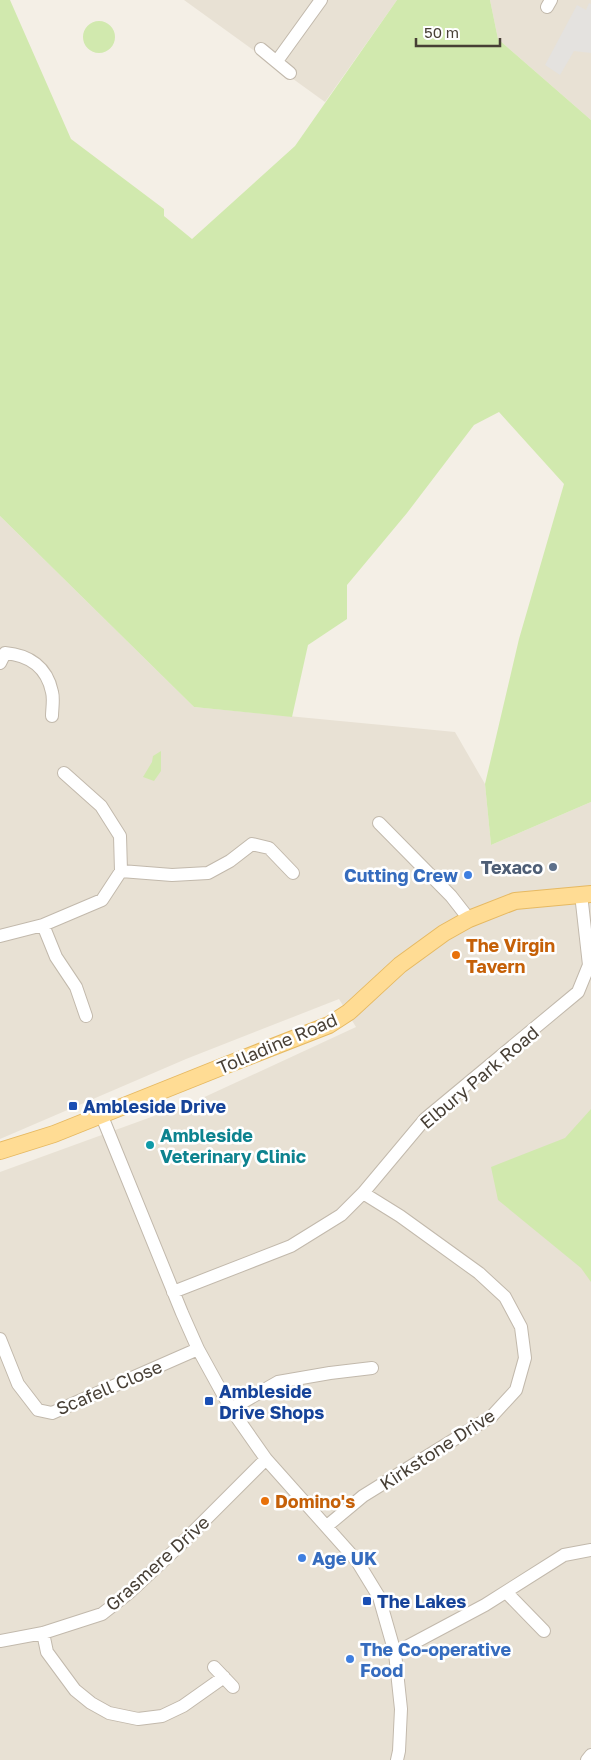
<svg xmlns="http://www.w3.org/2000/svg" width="591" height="1760" viewBox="0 0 591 1760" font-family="'Golos Text',sans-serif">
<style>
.residential{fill:#e8e1d4}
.green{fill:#d1e9ae}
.parking{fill:#e4e2df}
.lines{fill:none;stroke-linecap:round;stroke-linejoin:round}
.minor-casing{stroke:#c2b9ac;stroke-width:14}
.major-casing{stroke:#e6b962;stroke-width:18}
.minor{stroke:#fff;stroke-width:12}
.major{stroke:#ffdc94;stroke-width:16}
.service-dot{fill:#5c6f8a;stroke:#fff;stroke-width:2}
.shop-dot{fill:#3f7fe0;stroke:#fff;stroke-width:2}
.food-dot{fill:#e8710a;stroke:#fff;stroke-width:2}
.transit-dot{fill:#1a4fb4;stroke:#fff;stroke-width:2}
.culture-dot{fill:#0f9aa8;stroke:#fff;stroke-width:2}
.labels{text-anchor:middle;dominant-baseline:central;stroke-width:5;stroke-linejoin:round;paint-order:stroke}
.service-label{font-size:18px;font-weight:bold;fill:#4e5e75;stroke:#fff;text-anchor:end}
.shop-label{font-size:18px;font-weight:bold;fill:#366cbe;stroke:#fff;text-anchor:start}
.food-label{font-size:18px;font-weight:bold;fill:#c56008;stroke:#fff;text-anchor:start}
.street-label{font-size:18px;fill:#473f35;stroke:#fff}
.transit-label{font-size:18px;font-weight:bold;fill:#164399;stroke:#fff;text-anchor:start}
.culture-label{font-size:18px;font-weight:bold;fill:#0d838f;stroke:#fff;text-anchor:start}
</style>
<rect width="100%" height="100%" fill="#f4efe6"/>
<path class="residential" d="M 184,0 L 397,0 L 325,102 Z
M 490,0 L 591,0 L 591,120 L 498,39 Z
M 0,516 L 194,707 L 455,732 L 485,784 L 491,845 L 591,802 L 591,1760 L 0,1760 L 0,1172 L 198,1100 L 356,1027 L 339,999 L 186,1059 L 0,1139 Z"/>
<path class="green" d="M 0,0 L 10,0 L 71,139 L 164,209 L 164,216 L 192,239 L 295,146 L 397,0 L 490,0 L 498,39 L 591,120 L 591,802 L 491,845 L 485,784 L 519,639 L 564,484 L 499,412 L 474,425 L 407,513 L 347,585 L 347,619 L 308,645 L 292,717 L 194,707 L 0,516 Z
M83 37a16 16 0 1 1 32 0a16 16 0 1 1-32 0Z
M 161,751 L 161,771 L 154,781 L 143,777 L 152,762 L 153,756 Z
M 591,1109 L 591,1282 L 581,1268 L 498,1200 L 491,1167 L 565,1138 Z"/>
<path class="parking" d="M 589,3 L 591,4 L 591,53 L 574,51 L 560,75 L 545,65 L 577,5 L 586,10 Z"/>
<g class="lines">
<g class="minor-casing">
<path id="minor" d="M 547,7 L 551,0
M 261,49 L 290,73
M 277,61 L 321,0
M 0,663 L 5,653 C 29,655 47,667 52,692 C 54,699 52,709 52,716
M 379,823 L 451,896 L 469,919
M 121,871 L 172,875 L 208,873 L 230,861 L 252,844 L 269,848 L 293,873
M 43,925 L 56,957 L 76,987 L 86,1016
M 0,936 L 43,925 L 102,900 L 121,871 L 120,836 L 101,806 L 64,773
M 101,1114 L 182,1313 L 198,1349 L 231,1409 L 266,1459 L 357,1561 L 379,1597 L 395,1653 L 401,1709 L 399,1751 L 397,1760
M 173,1292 L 291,1246 L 341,1215 L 363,1193 L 425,1119 L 578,992 L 589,965 L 581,894
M 0,1339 L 18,1384 L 38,1410 L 52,1413 L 198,1349
M 231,1409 L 278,1382 L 330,1373 L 372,1368
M 327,1526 L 363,1496 L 492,1416 L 516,1390 L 525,1358 L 521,1327 L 505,1297 L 479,1273 L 400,1216 L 363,1193
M 506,1592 L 544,1631
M 43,1633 L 47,1652 L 75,1690 L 91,1703 L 109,1713 L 138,1719 L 162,1716 L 183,1706 L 224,1677
M 0,1641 L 43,1633 L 102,1614 L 130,1592 L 176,1549 L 266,1459
M 395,1653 L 485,1605 L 564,1555 L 591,1550
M 214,1667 L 233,1687
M 587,1760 L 591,1755"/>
</g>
<g class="major-casing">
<path id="major" d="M 0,1151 L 54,1134 L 224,1066 L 329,1025 L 349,1012 L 400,965 L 444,933 L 469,919 L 515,901 L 591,894"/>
</g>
<use href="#minor" class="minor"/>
<use href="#major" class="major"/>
</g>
<circle class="service-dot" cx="553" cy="867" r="5"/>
<g class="shop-dot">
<circle cx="468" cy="875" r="5"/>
<circle cx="302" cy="1558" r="5"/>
<circle cx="350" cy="1659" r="5"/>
</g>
<g class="food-dot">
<circle cx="456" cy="955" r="5"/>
<circle cx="265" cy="1501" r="5"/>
</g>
<g class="transit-dot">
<rect x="68" y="1101" width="10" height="10" rx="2.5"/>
<rect x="204" y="1396" width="10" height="10" rx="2.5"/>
<rect x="362" y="1596" width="10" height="10" rx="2.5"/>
</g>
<circle class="culture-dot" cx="150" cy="1145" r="5"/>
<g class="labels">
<g class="service-label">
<text x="543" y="867">Texaco</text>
</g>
<g class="shop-label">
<text x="458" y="875" text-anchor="end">Cutting Crew</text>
<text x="312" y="1558">Age UK</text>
<text x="360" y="1649">The Co-operative<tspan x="360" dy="21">Food</tspan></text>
</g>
<g class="food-label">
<text x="466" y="945">The Virgin<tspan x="466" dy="21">Tavern</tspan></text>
<text x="275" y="1501">Domino's</text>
</g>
<g class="street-label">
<text transform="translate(277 1043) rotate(-23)">Tolladine Road</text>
<text transform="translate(479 1077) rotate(-40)">Elbury Park Road</text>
<text transform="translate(109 1387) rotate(-23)">Scafell Close</text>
<text transform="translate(437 1449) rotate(-33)">Kirkstone Drive</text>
<text transform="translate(157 1563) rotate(-42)">Grasmere Drive</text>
</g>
<g class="transit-label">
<text x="83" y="1106">Ambleside Drive</text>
<text x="219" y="1391">Ambleside<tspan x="219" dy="21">Drive Shops</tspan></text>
<text x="377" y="1601">The Lakes</text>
</g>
<g class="culture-label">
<text x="160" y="1135">Ambleside<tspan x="160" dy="21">Veterinary Clinic</tspan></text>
</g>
</g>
<path d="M416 38v8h84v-8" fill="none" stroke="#473f35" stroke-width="2.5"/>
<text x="424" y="38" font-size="15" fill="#473f35" stroke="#ffffff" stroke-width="4" paint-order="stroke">50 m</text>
</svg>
